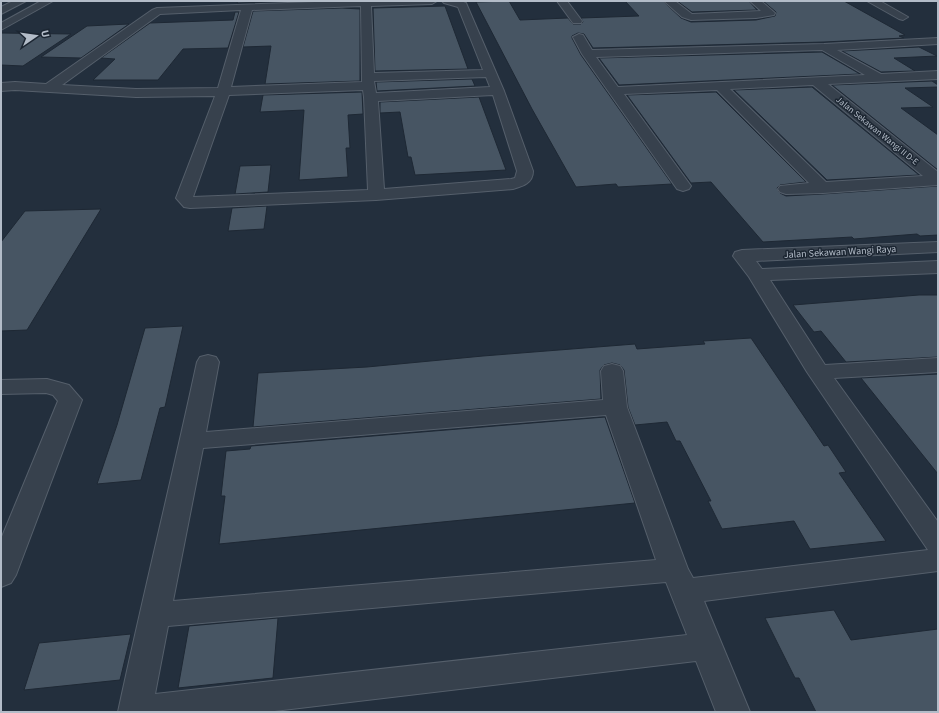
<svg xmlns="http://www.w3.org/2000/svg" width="939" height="713" viewBox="0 0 939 713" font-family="'Source Sans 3',sans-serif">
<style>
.building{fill:#475563;stroke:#1e2834}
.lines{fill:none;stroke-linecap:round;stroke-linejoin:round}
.minor-casing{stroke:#555f6b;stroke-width:2}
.tertiary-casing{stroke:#555f6b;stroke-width:2}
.minor{fill:#37414d;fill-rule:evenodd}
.tertiary{fill:#37414d;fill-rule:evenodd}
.labels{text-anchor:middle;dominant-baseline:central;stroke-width:3;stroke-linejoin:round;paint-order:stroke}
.far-street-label{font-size:9px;fill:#b3bcc8;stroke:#1c2632}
.street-label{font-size:10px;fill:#b3bcc8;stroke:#1c2632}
</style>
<rect width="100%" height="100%" fill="#232f3d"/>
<path class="building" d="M 238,1 L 302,1 L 237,3 Z
M 509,1 L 520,20 L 568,18 L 573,24 L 581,24 L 583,22 L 581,18 L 639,16 L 625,1 L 663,1 L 681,18 L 691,22 L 756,20 L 775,16 L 776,12 L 763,1 L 844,1 L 905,35 L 899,36 L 904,38 L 824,42 L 593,48 L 584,34 L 578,33 L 572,36 L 572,38 L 581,55 L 672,184 L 618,187 L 616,184 L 576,187 L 532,109 L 476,2 Z
M 677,1 L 749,1 L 757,10 L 692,12 Z
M 445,6 L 468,69 L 375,71 L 373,8 Z
M 342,8 L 360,9 L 360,81 L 265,84 L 271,46 L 243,47 L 253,11 Z
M 235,12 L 239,12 L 228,48 L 183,49 L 158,80 L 93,80 L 115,59 L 101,58 L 150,23 L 233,20 Z
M 129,24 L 81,58 L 41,57 L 87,26 Z
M 1,33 L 71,34 L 23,66 L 1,65 Z
M 919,47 L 937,56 L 894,58 L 915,71 L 881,72 L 842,51 Z
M 822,52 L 860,74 L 619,85 L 599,58 Z
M 472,79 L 475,86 L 377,91 L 376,82 Z
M 932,81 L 938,85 L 938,87 L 905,88 L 933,107 L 901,108 L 938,135 L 938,170 L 832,85 Z
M 812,87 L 919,175 L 827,180 L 734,90 Z
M 362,92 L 363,114 L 348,115 L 350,148 L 346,148 L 348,177 L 299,180 L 304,110 L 260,112 L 263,95 Z
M 716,92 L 806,182 L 780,185 L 777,188 L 780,193 L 786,196 L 823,194 L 938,186 L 938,235 L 920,236 L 917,234 L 854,239 L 852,237 L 763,242 L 711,182 L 691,183 L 627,95 Z
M 479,97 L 506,170 L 415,175 L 411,157 L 408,157 L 400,112 L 380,113 L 380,102 Z
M 271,165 L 268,192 L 235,194 L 240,166 Z
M 267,206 L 264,229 L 228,231 L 232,208 Z
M 101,209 L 27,330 L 1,331 L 1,242 L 25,211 Z
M 919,295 L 938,295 L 938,357 L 846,362 L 821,331 L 814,332 L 793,305 Z
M 183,326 L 165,407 L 160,408 L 141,480 L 97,484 L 117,425 L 145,328 Z
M 751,338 L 824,446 L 828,445 L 846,472 L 839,473 L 886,541 L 810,549 L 794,521 L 722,529 L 708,501 L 711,501 L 680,441 L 676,441 L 667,422 L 635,425 L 628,407 L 624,370 L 620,365 L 612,363 L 604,365 L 600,370 L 601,399 L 253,427 L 258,373 L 367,367 L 483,356 L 635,344 L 637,349 L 705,344 L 703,341 Z
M 938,374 L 938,474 L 861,378 Z
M 605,417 L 635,503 L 219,544 L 225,496 L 221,496 L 226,451 L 250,449 L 251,446 Z
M 834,610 L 851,640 L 938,629 L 938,712 L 816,712 L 799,678 L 795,678 L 765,618 Z
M 278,618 L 273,678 L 178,688 L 189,626 Z
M 131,634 L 120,680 L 24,690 L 39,643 Z"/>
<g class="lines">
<g class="minor-casing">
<path id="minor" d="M 41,1 L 53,1 L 1,30 L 1,23 Z
M 342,1 L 437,1 L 432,4 L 371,6 L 374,73 L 483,70 L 458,7 L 444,3 L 442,1 L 461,1 L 466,3 L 504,91 L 533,171 C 533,183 523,186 513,189 L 376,200 L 190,208 L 184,207 L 176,198 L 215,96 L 136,97 L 15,90 L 1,91 L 1,83 L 15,82 L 46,84 L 152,10 L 157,8 ZM 361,6 L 362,82 L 231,87 L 252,10 ZM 241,10 L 218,88 L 136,89 L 62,85 L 160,14 ZM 486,77 L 490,87 L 376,93 L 374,81 ZM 363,90 L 364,97 L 368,190 L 193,197 L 229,95 ZM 493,95 L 517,171 L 515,178 L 511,179 L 384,189 L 378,101 Z
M 557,1 L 567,1 L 582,21 L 581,23 L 573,23 Z
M 664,1 L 675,1 L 692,14 L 761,11 L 750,1 L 761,1 L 775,13 L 774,15 L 756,18 L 691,20 L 682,17 Z
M 867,1 L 880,1 L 908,17 L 903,20 L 899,19 Z
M 579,34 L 583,35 L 592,50 L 824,44 L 938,38 L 938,44 L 837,50 L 881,74 L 938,71 L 938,79 L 828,84 L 938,172 L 938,185 L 823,193 L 786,194 L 780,192 L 778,189 L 780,186 L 809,183 L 717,90 L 624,94 L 691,186 L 689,189 L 683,191 L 677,189 L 582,54 L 573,37 ZM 822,50 L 865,75 L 618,87 L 596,57 ZM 813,85 L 923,176 L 826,182 L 730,89 Z
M 938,242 L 938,252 L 756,261 L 762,269 L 938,261 L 938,273 L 770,280 L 825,365 L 938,358 L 938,372 L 834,378 L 938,522 L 938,571 L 704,601 L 750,712 L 716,712 L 696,661 L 266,712 L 118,712 C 143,595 172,479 197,362 L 200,357 L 208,355 L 216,357 L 219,362 L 206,432 L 603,400 L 601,371 L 604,366 L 612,364 L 620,366 L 623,371 L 627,407 L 688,569 L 693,578 L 928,550 L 807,372 L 749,277 L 733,256 L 735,252 L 742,250 ZM 606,415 L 656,560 L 173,601 L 203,448 ZM 666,582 L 687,635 L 155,694 L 168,626 Z
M 47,379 L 69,385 L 82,400 L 16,575 L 11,583 L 1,587 L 1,539 L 58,401 L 53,395 L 46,393 L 1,394 L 1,380 Z"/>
</g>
<g class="tertiary-casing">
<path id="tertiary" d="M 13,1 L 26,1 L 1,14 L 1,7 Z"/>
</g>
<use href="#minor" class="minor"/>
<use href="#tertiary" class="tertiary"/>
</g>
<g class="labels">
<g class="far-street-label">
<text transform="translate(877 131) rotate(39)">Jalan Sekawan Wangi II D-E</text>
</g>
<g class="street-label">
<text transform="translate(840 252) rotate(-3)">Jalan Sekawan Wangi Raya</text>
</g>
</g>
<rect width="939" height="713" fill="none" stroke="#b3bcc8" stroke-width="4"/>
<g transform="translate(36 36) rotate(77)" stroke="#1c2632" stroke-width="3" paint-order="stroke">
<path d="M0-3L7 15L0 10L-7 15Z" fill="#b3bcc8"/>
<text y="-6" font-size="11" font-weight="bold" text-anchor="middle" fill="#b3bcc8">U</text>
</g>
</svg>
